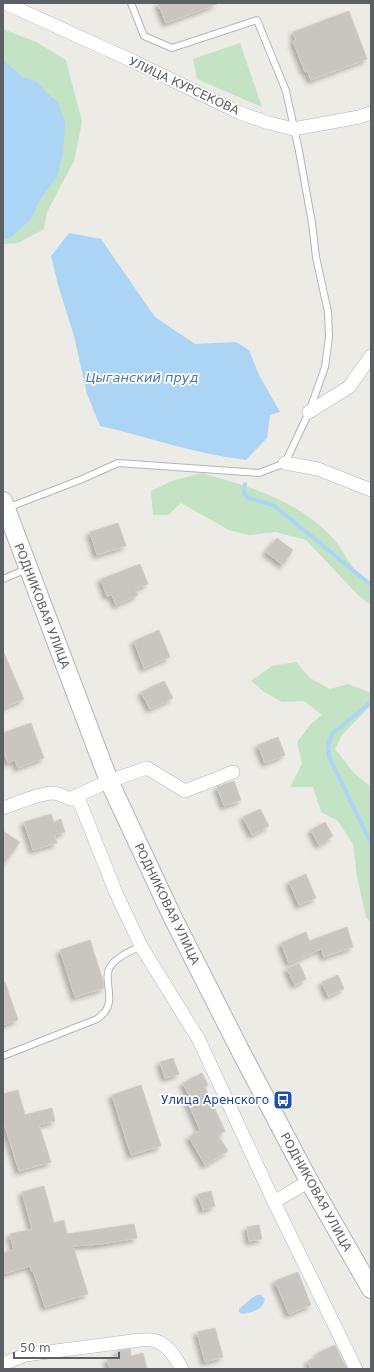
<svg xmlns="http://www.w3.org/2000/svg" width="374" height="1372" viewBox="0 0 374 1372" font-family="'DejaVu Sans',sans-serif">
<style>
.green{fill:#c4e2c4}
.water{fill:#acd4f5}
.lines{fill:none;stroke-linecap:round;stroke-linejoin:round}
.stream{stroke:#acd4f5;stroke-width:4}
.building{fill:#c9c6c1;stroke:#d1cdc4;filter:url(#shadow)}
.lane-casing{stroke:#b2b4b8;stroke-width:8}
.street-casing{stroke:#b2b4b8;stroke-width:14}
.secondary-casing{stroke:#b1b3b8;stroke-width:20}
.lane{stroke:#fff;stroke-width:6}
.street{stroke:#fff;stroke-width:13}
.secondary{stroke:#fff;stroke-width:18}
.labels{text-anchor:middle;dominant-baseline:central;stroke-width:3.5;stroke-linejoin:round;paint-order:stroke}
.street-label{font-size:12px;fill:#5c5f63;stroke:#fff}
.transit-label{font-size:12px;fill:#164399;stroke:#fff;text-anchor:end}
.water-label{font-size:13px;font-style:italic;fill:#4c75a6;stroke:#fff}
</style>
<defs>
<filter id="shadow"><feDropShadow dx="-3.5" dy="3.5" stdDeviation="2" flood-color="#0004"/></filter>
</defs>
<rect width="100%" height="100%" fill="#edebe5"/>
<path class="green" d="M 3,29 L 36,42 L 66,60 L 82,122 L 74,161 L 47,212 L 44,229 L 18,243 L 3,244 Z
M 240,43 L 262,107 L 197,79 L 193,59 Z
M 201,473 C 247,485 298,501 331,536 C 345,551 354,576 371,587 L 371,605 L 359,596 L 306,540 L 275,532 L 249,535 L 229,530 L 181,503 L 168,515 L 153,515 L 151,491 L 172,481 Z
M 296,662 L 310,678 L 330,689 L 348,684 L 371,693 L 371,705 L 342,735 L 335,749 L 354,773 L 371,787 L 371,924 L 366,917 L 357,877 L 353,844 L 338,821 L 321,812 L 313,787 L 290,787 L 302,764 L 297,742 L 311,724 L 322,715 L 304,701 L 282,702 L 263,691 L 251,681 L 272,666 Z"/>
<path class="water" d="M 3,61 L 14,69 L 22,77 L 36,81 L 48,94 L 58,102 L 65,123 L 63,154 L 57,177 L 40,199 L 31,219 L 10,238 L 3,239 Z
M 69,233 L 101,239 L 155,317 L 195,344 L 236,342 L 249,350 L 259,375 L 280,412 L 270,415 L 267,438 L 246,460 C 196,454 148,437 100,426 L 87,394 L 74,336 L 58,285 L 51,256 Z
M 257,1295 L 261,1295 L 265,1299 C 262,1311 253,1312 242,1314 L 239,1312 L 239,1309 L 252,1298 Z"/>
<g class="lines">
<path class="stream" d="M 245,484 L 244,493 L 248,498 L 273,505 L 371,585
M 371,702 L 333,733 L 328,744 L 329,757 L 371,843"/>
</g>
<path class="building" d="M 158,3 L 217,3 L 217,4 L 166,23 Z
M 349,11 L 367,59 L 311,80 L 307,71 L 305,72 L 293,41 L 296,40 L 293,32 Z
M 118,523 L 126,546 L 97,555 L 90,532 Z
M 277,538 L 293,550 L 283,565 L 266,552 Z
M 140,564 L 148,584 L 135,589 L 138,595 L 116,605 L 112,595 L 107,596 L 101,579 Z
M 159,630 L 170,657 L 144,668 L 134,641 Z
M 3,651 L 24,699 L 3,708 Z
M 164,681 L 173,698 L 150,709 L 141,692 Z
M 31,723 L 44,758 L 18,768 L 15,760 L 8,763 L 3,750 L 3,733 Z
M 278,737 L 285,755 L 265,763 L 258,745 Z
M 234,781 L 241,800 L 224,806 L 217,787 Z
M 260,809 L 269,826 L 252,835 L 243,817 Z
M 51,814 L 54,822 L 61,819 L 65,832 L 54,835 L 57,843 L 33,850 L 24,822 Z
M 325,822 L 333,836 L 319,845 L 311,830 Z
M 3,831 L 20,842 L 3,865 Z
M 306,874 L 316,898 L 299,905 L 289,882 Z
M 347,927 L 353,947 L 324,957 L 321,949 L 289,963 L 281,943 L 306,932 L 309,941 Z
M 90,940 L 103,981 L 104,988 L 75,997 L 60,950 Z
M 299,963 L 306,979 L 295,985 L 287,969 Z
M 338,975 L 344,989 L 328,996 L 322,982 Z
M 3,982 L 5,982 L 18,1020 L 3,1025 Z
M 173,1058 L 179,1074 L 165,1078 L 160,1062 Z
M 202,1073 L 208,1085 L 205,1087 L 225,1131 L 218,1135 L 228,1151 L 205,1165 L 189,1137 L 200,1130 L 186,1098 L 190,1097 L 183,1083 Z
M 141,1085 L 161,1146 L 131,1155 L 112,1095 Z
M 18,1090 L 25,1115 L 52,1108 L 55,1121 L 39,1125 L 51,1162 L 19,1171 L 3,1120 L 3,1094 Z
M 44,1186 L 54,1223 L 64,1220 L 67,1234 L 134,1224 L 137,1238 L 101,1244 L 73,1246 L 88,1294 L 45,1307 L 33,1270 L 31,1271 L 30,1266 L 3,1274 L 3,1253 L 14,1250 L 10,1234 L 32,1229 L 22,1192 Z
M 211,1191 L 215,1206 L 203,1210 L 198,1194 Z
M 259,1225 L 262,1239 L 249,1241 L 247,1227 Z
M 298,1272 L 311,1305 L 289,1314 L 275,1281 Z
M 215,1328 L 223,1357 L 205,1362 L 197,1332 Z
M 335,1345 L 347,1369 L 311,1369 L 308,1361 L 318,1356 L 317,1353 Z
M 130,1349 L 131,1356 L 143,1353 L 147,1369 L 110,1369 L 107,1359 L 118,1357 L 117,1351 Z"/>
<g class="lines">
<g class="lane-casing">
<path id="lane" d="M 7,508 L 80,480 L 118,463 L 259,473 L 285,463 L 309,412 L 325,367 L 329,337 L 328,312 L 316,257 L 312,223 L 299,151 L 286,91 L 257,20 L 172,48 L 144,36 L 131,3
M 3,579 L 27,569
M 3,1056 L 97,1019 C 121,1003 101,982 110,967 C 116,957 131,951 141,946"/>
</g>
<g class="street-casing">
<path id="street" d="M 5,3 L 137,63 L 240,113 L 269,123 L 293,129 L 359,117 L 371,113
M 309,412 L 349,387 L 371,356
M 285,463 L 318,469 L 371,490
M 77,795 L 116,893 L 141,946 L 199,1040 L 274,1202 L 356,1369
M 3,808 C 17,803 37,794 52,793 C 58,793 64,796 70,799 L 109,781 L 147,768 L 185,791 L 233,772
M 274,1202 L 309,1181
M 3,1364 L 25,1355 L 140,1340 C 145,1340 151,1339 156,1341 C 168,1345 176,1358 182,1369"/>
</g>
<g class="secondary-casing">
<path id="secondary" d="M 3,501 L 109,781 L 172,916 L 242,1054 L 309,1181 L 371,1289"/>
</g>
<use href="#lane" class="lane"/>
<use href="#street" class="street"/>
<use href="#secondary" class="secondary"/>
</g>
<defs>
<g id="bus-square" transform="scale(1)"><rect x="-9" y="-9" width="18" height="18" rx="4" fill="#1a4fb4" stroke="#fff"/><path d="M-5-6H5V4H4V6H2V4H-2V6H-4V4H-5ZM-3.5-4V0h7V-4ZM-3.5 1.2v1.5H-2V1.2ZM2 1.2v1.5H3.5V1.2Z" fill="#fff"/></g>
</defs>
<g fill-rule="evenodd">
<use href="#bus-square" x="283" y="1100"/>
</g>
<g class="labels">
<g class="street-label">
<text transform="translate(184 86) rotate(25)">УЛИЦА КУРСЕКОВА</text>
<text transform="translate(42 606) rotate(69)">РОДНИКОВАЯ УЛИЦА</text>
<text transform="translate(167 904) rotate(64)">РОДНИКОВАЯ УЛИЦА</text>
<text transform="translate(316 1192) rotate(61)">РОДНИКОВАЯ УЛИЦА</text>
</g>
<g class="transit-label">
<text x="269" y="1100">Улица Аренского</text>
</g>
<g class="water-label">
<text x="142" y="377">Цыганский пруд</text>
</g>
</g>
<rect width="374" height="1372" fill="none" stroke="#5c5f63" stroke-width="8"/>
<path d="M14 1352v6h105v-6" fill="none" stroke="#5c5f63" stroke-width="2"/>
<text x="20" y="1352" font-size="12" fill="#5c5f63" stroke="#ffffff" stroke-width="3" paint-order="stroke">50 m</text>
</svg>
